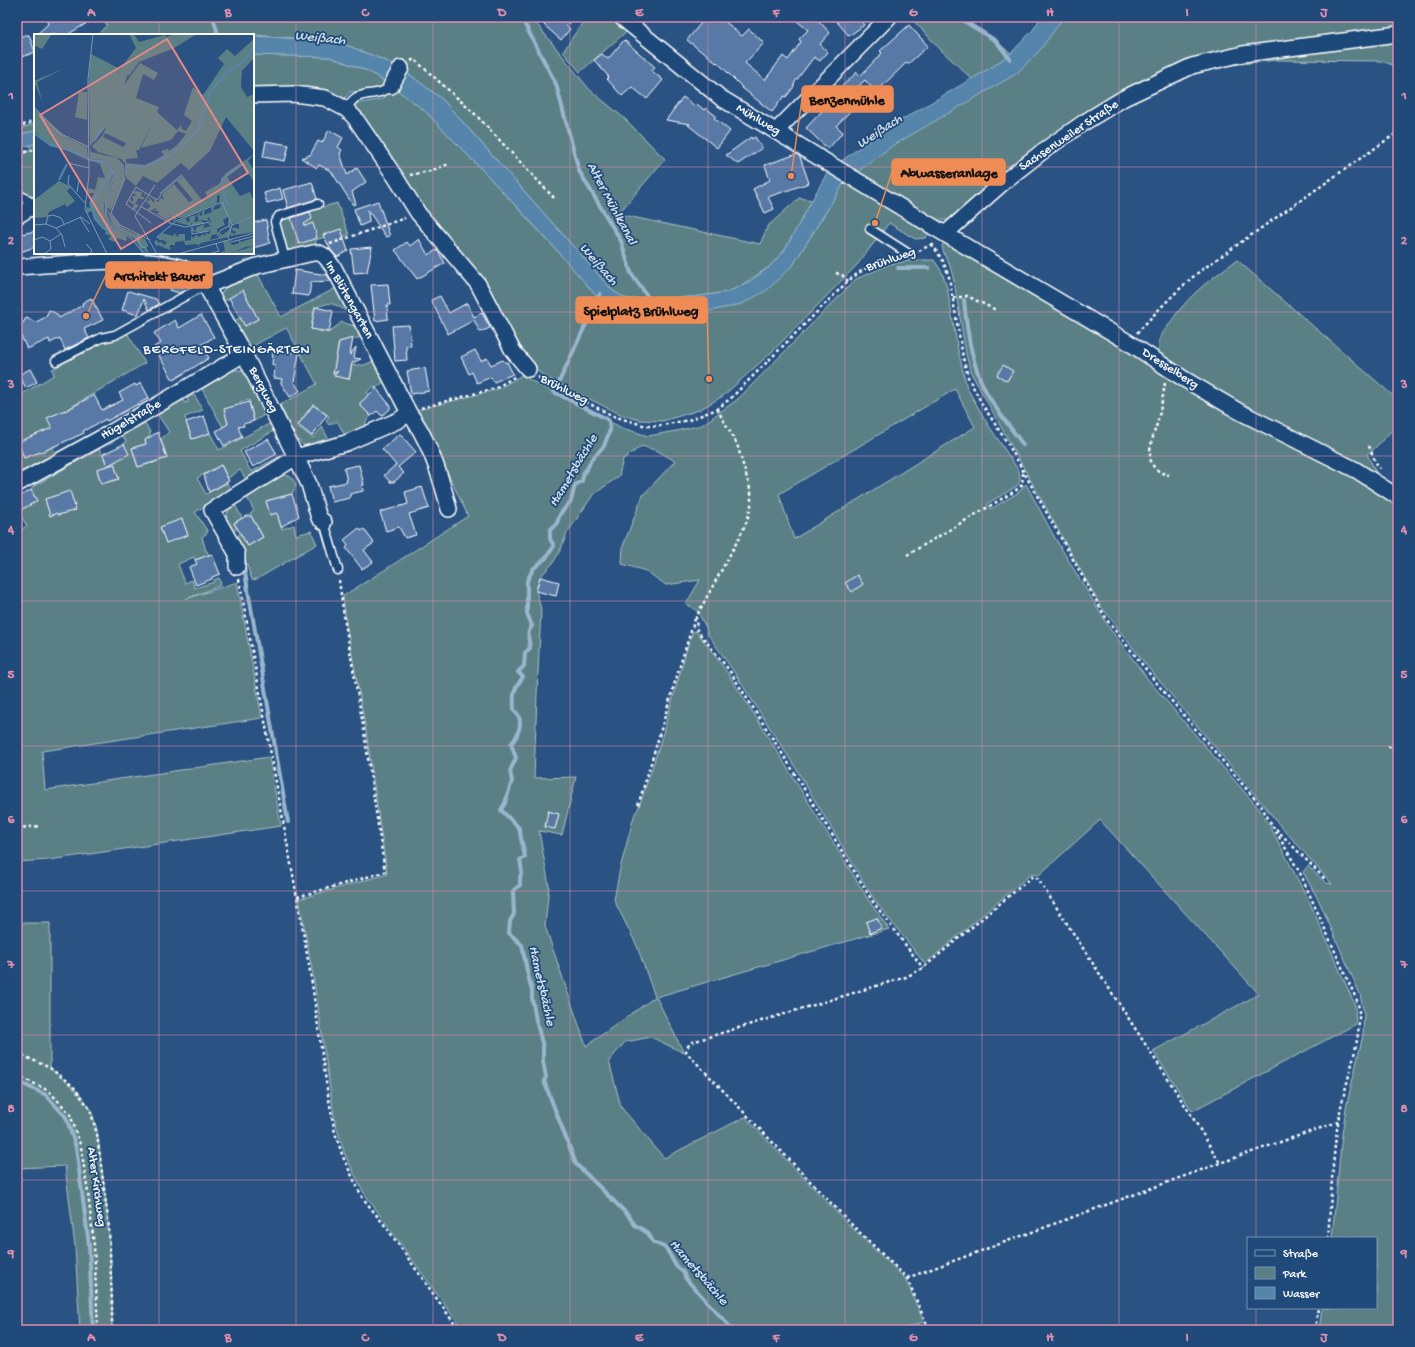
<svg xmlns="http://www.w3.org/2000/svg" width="1415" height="1347" viewBox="0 0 1415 1347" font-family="'Gochi Hand',sans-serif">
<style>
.green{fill:#5a8085;stroke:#acc0c2;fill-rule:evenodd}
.water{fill:#5585ab;stroke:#99b6cd}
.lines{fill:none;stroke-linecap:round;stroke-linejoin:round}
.stream{stroke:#99b6cd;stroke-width:4}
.building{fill:#5879a5;stroke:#fff}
.service-casing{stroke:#fff;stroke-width:11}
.minor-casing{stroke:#fff;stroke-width:18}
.path{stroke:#fff;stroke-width:2.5;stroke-dasharray:3 3;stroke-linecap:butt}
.service{stroke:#1f4a7a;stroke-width:8}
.minor{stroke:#1f4a7a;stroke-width:15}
.grid{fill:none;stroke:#e08cad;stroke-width:1;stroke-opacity:0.55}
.labels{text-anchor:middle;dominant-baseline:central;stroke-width:3.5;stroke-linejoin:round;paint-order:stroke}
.street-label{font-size:13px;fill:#fff;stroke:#1f4a7a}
.water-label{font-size:14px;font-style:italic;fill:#d4e0ea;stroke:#1f4a7a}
.neighbourhood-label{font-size:14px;letter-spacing:1px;fill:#fff;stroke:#1f4a7a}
.inset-river{fill:none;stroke:#5585ab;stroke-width:2}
.inset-road{fill:none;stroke:#7f98b5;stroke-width:1}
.view{fill:#e88989;fill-opacity:0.15;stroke:#e88989;stroke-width:2}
.inset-edge{fill:none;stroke:#fff;stroke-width:2}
.leader{fill:none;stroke:#ef8b55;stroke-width:1.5}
.callout-dot{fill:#ef8b55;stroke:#1f4a7a;stroke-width:1.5}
.callout{fill:#ef8b55;stroke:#ef8b55;stroke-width:1.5}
.callout-label{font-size:14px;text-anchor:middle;font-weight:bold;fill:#111}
.neatline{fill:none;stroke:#e08cad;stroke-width:1.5}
.grid-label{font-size:13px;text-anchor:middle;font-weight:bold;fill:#e08cad}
</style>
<rect width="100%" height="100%" fill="#2a5383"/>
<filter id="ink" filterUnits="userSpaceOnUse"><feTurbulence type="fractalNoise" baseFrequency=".025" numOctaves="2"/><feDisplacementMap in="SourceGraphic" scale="8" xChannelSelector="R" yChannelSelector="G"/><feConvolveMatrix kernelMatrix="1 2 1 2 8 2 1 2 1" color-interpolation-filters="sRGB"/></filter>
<g filter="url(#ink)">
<path class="green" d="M 102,17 L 531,17 L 589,89 L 625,119 L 665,159 L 618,214 L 760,244 L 768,226 L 799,198 L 813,200 L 784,251 L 769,267 L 737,288 L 727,292 L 694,297 L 627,299 L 613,291 L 443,100 L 413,77 L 386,61 L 336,41 L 253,35 L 97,35 L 107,25 Z
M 586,17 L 610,17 L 627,31 L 580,72 L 563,52 Z
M 910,17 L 961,17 L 1011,53 L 992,67 L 972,79 L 941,50 Z
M 1064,17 L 1398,17 L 1398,26 L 1362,35 L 1259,44 L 1210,54 L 1183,62 L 955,217 L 948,220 L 937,220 L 856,172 Z
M 1398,39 L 1398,67 L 1382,61 L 1277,60 L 1212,67 L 1293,50 Z
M 253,55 L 330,57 L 368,71 L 387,83 L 378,90 L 350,92 L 345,98 L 253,92 Z
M 394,87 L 424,110 L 487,175 L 576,271 L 607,308 L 615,315 L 656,317 L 698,313 L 793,265 L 845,181 L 930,233 L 925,238 L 915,239 L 889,223 L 857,265 L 773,351 L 723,396 L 699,410 L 663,421 L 640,420 L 622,415 L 547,378 L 531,366 L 445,239 L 352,110 L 355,104 L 383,99 Z
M 35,124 L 35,131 L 21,134 L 17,129 Z
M 35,144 L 35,198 L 17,210 L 17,159 L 31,149 L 29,145 Z
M 337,203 L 349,235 L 343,237 L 328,236 L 316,240 L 315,245 L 287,252 L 278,220 Z
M 947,242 L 1353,474 L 1398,502 L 1398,1330 L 1319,1330 L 1322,1308 L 1376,1308 L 1376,1238 L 1332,1238 L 1342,1134 L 1346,1108 L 1363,1035 L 1364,1014 L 1360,994 L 1320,903 L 1303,872 L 1308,866 L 1326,883 L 1332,884 L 1278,823 L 1266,808 L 1146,665 L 1100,605 L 971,373 L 966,354 L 954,281 L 950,266 L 943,251 L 942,245 Z
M 916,260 L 934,260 L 942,272 L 947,287 L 958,350 L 967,388 L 987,423 L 1019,471 C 1020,477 1021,481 1017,486 L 987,504 L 991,509 L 1019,492 L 1026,484 L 1055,538 L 1110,629 L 1151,683 L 1260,810 L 1270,826 L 1310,903 L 1355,1005 L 1356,1024 L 1192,1111 L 1153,1051 L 1259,994 L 1100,820 L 1039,875 L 1031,874 L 925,964 L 875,901 L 795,767 L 732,669 L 707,633 C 707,625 700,620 699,612 L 686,604 L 700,580 L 666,585 L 646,571 L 622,564 L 623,546 L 643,495 L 675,461 L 658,451 L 642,446 L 623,459 L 619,476 L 593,495 L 567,533 L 560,551 L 553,563 L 540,577 L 536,591 L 541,609 L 537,694 L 534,778 L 576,777 L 562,835 L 539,831 L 549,886 L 545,926 L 586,1046 L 655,997 L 637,946 L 614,900 L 620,869 L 634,816 L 639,807 L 659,747 L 687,648 L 692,634 L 694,631 L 697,632 L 727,672 L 756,717 L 871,904 L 889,929 L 656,997 L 684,1053 L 651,1037 L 625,1042 L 609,1061 L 621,1107 L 664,1158 L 745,1117 L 852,1228 L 905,1278 L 924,1322 L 898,1330 L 463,1330 L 364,1193 L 345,1155 L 335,1122 L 313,975 L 299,899 L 387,874 L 365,725 L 346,623 L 343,596 L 383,571 L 468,516 L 418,410 L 498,389 L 524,374 L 528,379 L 622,428 L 648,436 L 676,431 L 702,425 L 738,399 L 856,279 L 890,264 ZM 955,389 L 975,427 L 794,539 L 779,494 Z
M 1237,260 L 1398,400 L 1398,424 L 1374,449 L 1367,454 L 1377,474 L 1244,408 L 1162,360 C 1160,354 1158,348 1159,342 C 1160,336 1165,330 1168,326 C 1188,295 1208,281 1237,260 Z
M 257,273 L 281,317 L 336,288 L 349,313 C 334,304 332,300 315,308 L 311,329 L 328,333 L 342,322 L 357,327 L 362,337 L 339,342 L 333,375 L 349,379 L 352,365 L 364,365 L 374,361 L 385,381 L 376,388 L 374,386 L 367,392 L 369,395 L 359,404 L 371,416 L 365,423 L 369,427 L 346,437 L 337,421 L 329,425 L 326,421 L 329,416 L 313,404 L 297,426 L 313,438 L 322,427 L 331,443 C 325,444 316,448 310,448 C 296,446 286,416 280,405 L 317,384 L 287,329 L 286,328 L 249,348 L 234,321 L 240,318 L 245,326 L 258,319 L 243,291 L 224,301 L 221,294 L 225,288 Z
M 127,333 L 145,363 L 71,407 L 77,420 L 71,423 L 65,410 L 48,418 L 59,444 L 53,447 L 57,456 L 27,473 L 19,469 L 17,464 L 17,397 L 54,375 L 52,369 L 103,342 L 115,340 Z
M 233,370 L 240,370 L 245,372 L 266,414 L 254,421 L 249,400 L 240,402 L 241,405 L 229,429 L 225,431 L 202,389 Z
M 192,395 L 195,396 L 203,410 L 185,417 L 192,439 L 210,433 L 219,450 L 271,423 L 275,430 L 240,451 L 251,472 L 280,456 L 283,461 L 247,481 L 240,470 L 228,478 L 221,465 L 197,478 L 206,494 L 227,483 L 231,490 L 195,512 L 208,532 L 202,537 L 206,551 L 207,551 L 209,555 L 195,560 L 194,557 L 178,564 L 185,583 L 192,580 L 195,588 L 214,582 L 214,580 L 219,578 L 221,585 L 186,599 L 237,582 L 262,718 L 42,751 L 45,790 L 269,757 L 281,826 L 49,860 L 17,862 L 17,532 L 27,526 L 17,509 L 17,496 L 19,497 L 25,507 L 37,501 L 31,490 L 34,486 L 99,449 L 108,466 L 97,470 L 101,484 L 118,479 L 114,464 L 117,460 L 126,441 L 122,435 L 145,423 L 150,432 L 150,442 L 145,440 L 146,444 L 132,448 L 138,467 L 152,463 L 153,464 L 153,463 L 167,458 L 161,439 L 169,432 L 158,415 L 183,400 L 185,403 L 188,402 L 187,398 Z
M 283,475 C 292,475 293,479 296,486 L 292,494 L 266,501 L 277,513 L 282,529 L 294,525 L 296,535 L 311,531 L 317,544 L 257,579 L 252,580 L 243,553 L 234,538 L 240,534 L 248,546 L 263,537 L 250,514 L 254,511 L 246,495 Z
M 234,503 L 242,518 L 234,523 L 237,529 L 231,533 L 225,522 L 230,505 Z
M 17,923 L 50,923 L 50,1068 C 63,1079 83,1093 90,1109 C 98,1124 99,1146 101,1163 C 109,1218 113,1274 112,1330 L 80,1330 L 75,1246 L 65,1166 L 17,1168 Z"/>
<path class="water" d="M 1041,17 L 1064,17 L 1040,50 L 1016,74 L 892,146 L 845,181 L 793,265 L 767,290 L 744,303 L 730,307 L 698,313 L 656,317 L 623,315 L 614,314 L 607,308 L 544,236 L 487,175 L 424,110 L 387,83 L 368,71 L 330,57 L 253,55 L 253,36 L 336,41 L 386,61 L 413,77 L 443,100 L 613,291 L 627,299 L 694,297 L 727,292 L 737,288 L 752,280 L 769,267 L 784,251 L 828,171 L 879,133 L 992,67 L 1011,53 L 1033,30 Z
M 35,131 L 35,144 L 17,148 L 17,135 Z"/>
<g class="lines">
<path class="stream" d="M 213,17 L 217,31 L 216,35
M 521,17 L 556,84 L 579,171 L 621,241 L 631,273 L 652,303
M 958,17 L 996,41 L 1010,59
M 898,268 L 929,268
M 964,300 C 967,332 972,369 989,397 C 999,414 1012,429 1023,445
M 559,382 L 600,294
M 554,392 L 607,419 L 609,421 L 610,430 L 604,446 L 591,460 L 587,469 L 584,472 L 582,481 L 575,485 L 571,501 L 560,514 L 557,523 L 550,530 L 550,539 L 554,546 L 546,558 L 533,569 L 527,581 L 527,613 L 532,626 C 526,632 529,640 530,648 L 525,653 L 524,666 L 518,672 L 523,677 C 513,690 513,694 514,710 C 525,719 519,735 511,744 L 516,758 L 510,771 L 512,781 L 505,803 L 501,810 L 519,828 L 525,857 L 520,860 L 522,872 L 520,877 L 520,885 L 513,891 L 514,914 L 510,921 L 509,933 L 522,945 L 527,971 L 532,991 L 532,998 L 536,1020 L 543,1047 L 543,1061 L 546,1077 L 544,1081 L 576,1164 L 628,1215 L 635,1225 L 648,1233 L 653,1242 L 666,1248 L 676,1266 L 683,1272 L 686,1279 L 733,1330
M 244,567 L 288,822
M 17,1081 L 46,1095 L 66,1117 L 76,1147 L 89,1245 L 93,1330"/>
</g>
<path class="building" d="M 55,17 L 97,17 L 67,35 L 36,35 L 48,24 L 47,22 Z
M 551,17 L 574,17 L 566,26 L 570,29 L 561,40 L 544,25 Z
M 706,17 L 720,17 L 742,36 L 749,29 L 764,43 L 745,63 L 765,80 L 783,56 L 788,60 L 801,42 L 799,39 L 808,30 L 792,17 L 813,17 L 818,20 L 830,33 L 820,44 L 828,52 L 820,61 L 814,57 L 795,82 L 793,88 L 786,97 L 784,96 L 772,112 L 741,87 L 741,86 L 717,62 L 716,63 L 703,51 L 702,52 L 687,40 Z
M 833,17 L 858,17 L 864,25 L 849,36 Z
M 909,25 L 928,46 L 908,64 L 907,62 L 876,92 L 865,80 L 846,98 L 855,106 L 836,126 L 843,132 L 828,149 L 806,128 L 824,109 L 823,107 L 838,90 L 857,72 L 860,76 L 882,53 L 880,51 Z
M 25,35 L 29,35 L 35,52 L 22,57 L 17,45 L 17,38 Z
M 624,40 L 655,67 L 652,71 L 663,80 L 647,99 L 632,87 L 622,96 L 607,79 L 609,77 L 594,60 L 602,54 L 608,59 Z
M 683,97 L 695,106 L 697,104 L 704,110 L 706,108 L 716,116 L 714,118 L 730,131 L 717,148 L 688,125 L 690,124 L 666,120 Z
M 329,130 L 343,138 L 338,147 L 342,150 L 340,153 L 347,175 L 357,168 L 366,182 L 352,192 L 356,204 L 353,205 L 331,171 L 319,165 L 317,168 L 301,158 L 310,155 L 318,141 L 322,143 Z
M 751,137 L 752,139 L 755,137 L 762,148 L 738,164 L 726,155 Z
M 266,141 L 289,145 L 285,161 L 263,157 Z
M 797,154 L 800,157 L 809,183 L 768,197 L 774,209 L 765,213 L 753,189 L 770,180 L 765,165 Z
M 312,182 L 317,199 L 288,208 L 283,190 Z
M 280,188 L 283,199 L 267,203 L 264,193 Z
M 378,201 L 390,236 L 386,237 L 368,210 L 369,222 L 360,226 L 354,209 Z
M 310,212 L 312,219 L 304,224 L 305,226 L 313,223 L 317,238 L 299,244 L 291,218 Z
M 266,220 L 270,243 L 253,248 L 253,223 Z
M 341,229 L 348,251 L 337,257 L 331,250 L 323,235 Z
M 35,231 L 35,247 L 17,253 L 17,235 Z
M 419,239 L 428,255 L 437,250 L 445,263 L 417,279 L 395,250 L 407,242 L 410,246 Z
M 372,247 L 367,272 L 354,273 L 351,249 Z
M 295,270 L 327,275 L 331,281 L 311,282 L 309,296 L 292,294 Z
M 173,279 L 184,283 L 182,292 L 179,293 L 170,290 Z
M 388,284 L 390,305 L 387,305 L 388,319 L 375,321 L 371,285 Z
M 243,290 L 258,319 L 245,326 L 229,298 Z
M 128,291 L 156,299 L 159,304 L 149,310 L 144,299 L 138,315 L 122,310 Z
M 440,296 L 449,313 L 467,303 L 474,317 L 482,313 L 490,328 L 480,332 L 474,320 L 448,334 L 431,300 Z
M 91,298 L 103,320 L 84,329 L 89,338 L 65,350 L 60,338 L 50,343 L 49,339 L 27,349 L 17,327 L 23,323 L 26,318 L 36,322 L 46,317 L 49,310 L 57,314 L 59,318 L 83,305 L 82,303 Z
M 315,307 L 333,311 L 329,332 L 311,329 Z
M 201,315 L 214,337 L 201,345 L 209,358 L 173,380 L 154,347 L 161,343 L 154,333 L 175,320 L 179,328 Z
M 409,325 L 411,346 L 406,346 L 407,360 L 395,361 L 392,326 Z
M 353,338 L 350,355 L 356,347 L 354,358 L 361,359 L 352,363 L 349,379 L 334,376 L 338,371 L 333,374 L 339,342 Z
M 300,348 L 294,382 L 300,391 L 290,397 L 281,383 L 282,379 L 274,378 L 275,365 L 272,365 L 273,350 L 291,353 Z
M 475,350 L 481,361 L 487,358 L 491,365 L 503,360 L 506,363 L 507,362 L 513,374 L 494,382 L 491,377 L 477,383 L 472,372 L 469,374 L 461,357 Z
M 1003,365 L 1013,371 L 1007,381 L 997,375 Z
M 425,368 L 429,391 L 411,394 L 407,371 Z
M 30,369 L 37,382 L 26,388 L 19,375 Z
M 141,383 L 149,398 L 107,421 L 106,419 L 83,431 L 84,433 L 46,450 L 24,458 L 18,442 L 52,428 L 47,418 L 65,410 L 65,411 L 94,395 L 102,410 L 123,400 L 119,393 L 135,384 L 136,386 Z
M 376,388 L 390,405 L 390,409 L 382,416 L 377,411 L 371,416 L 359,404 Z
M 249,402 L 254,421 L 243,424 L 244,426 L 238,427 L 242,437 L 224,446 L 216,431 L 228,424 L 224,409 Z
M 313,405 L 327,415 L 312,436 L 298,425 Z
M 204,416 L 210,433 L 192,439 L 186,422 Z
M 158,432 L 167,458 L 138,467 L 132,448 L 146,444 L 145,440 Z
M 400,434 L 416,452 L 398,467 L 404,473 L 394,482 L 390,482 L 384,475 L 396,465 L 382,449 Z
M 268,439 L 277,454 L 253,467 L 244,452 Z
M 124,444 L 129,454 L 107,466 L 103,454 Z
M 114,464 L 119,479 L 101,484 L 97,469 Z
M 221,465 L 229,481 L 209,492 L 204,475 Z
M 359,465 L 364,485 L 362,485 L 363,491 L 350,494 L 350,498 L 332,502 L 328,486 L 347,482 L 344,468 Z
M 422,487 L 429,508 L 409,514 L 416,535 L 405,538 L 399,527 L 386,531 L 380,512 L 408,504 L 405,492 Z
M 31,490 L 37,501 L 17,512 L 17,498 Z
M 70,491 L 76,510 L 58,515 L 57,513 L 50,516 L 45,499 Z
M 292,494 L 299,516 L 281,527 L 277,513 L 270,515 L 266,501 Z
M 246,516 L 251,516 L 263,537 L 248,546 L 234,523 Z
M 182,519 L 188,535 L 166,543 L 160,527 Z
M 359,528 L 361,531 L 364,529 L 374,543 L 364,550 L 373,562 L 362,569 L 346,548 L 348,546 L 344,540 Z
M 212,554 L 220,574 L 212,577 L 212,579 L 196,585 L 189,567 L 197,564 L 195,560 Z
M 857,575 L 863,584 L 852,592 L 845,583 Z
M 540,577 L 559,582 L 556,596 L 536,591 Z
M 548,811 L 559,814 L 555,829 L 545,827 Z
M 877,918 L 882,928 L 870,933 L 866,922 Z"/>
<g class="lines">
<g class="service-casing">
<path id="service" d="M 346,109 C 349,105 352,99 357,97 C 370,91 378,97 391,86
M 17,193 L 35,205
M 870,229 L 909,254
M 285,259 L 275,222 L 279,216 L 318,204
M 56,361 L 101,338 L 115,335 L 196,290 L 206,286
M 324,522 L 338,570"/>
</g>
<g class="minor-casing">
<path id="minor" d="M 621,17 L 721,98 L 945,234 L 1128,342 L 1184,379 L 1240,412 L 1356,470 L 1398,497
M 391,86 L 401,68
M 253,95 L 294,94 L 325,98 L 346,109 L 355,118 L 396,178 L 418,213 L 478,284 L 513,351 L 528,369
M 776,131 L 889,17
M 17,216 L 35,205
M 945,234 L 1006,180 L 1043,151 L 1083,123 L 1124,98 L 1192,66 L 1243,54 L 1398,34
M 17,267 C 62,264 113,258 158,263 C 166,264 175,265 182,268 C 193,272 199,277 206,286 L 244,354 L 296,457 L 309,484 L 319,518 L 324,522
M 206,286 L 257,266 L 313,253 C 324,251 328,261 334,268 L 409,413 L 399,420 L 346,443 L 296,457 L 212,510 L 237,554 L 237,567
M 409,413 C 429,439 441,477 449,509
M 17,484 L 110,433 L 244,354"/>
</g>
<path class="path" d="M 411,61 L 414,59 L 475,114 L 556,200
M 17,127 L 35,121
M 17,143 L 24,152 L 35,150
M 410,175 L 430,171 L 449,164
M 330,244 L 405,218
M 932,244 L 943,261 L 949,277 L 963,357 L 968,377 L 982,404 L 1008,444 L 1107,620 L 1159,686 L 1261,806 L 1300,873 L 1358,1003 C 1364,1040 1343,1086 1338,1123 C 1332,1161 1331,1200 1328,1238
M 919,251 L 932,244
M 836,273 L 842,275 L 848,281
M 953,298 L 967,296 L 996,310
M 1137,333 C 1157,311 1177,290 1200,271 L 1398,132
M 538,377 L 613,416 L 646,426 L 657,426 L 689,420 L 717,409 L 731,398 L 848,281 C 865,267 875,263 897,257
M 1165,383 C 1163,396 1161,408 1158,420 C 1153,440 1138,468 1169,475
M 421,408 L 496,388 L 516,376
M 717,409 L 737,444 L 751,492 L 751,506 L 747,521 L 739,538 L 696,617 L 697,630 L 729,670 L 792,769 L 873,902 L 923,968
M 1369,446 L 1375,461 L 1380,469
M 907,555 L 1015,491 L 1022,485 L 1023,473
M 239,579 L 297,897 L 311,977 L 327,1089 L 335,1133 L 343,1157 L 362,1197 L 386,1227 L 459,1330
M 1388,746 L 1398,751
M 638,805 C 658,743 674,681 695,619
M 17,828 L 40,826
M 1276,829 L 1326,880
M 297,897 L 385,872 L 363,725 L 345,623 L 339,580
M 17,1053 L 50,1068 L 73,1086 L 90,1109 L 97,1134 L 109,1227 L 112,1304 L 112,1330
M 17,1075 L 49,1091 L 70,1114 L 81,1147 L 88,1193 L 94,1245 L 98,1330
M 907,1278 L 1220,1163 L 1338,1122
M 929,1330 L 907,1278 L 854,1227 L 686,1052 L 687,1047 L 692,1042 L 906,977 L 923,968 L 1033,876 L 1038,879 L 1190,1113 L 1220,1163
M 1315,1330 L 1318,1308"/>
<use href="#service" class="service"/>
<use href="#minor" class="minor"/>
</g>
</g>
<path class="grid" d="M 159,17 L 159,35M 296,17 L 296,1330M 433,17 L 433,1330M 570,17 L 570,1330M 708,17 L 708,1330M 845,17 L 845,1330M 982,17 L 982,1330M 1119,17 L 1119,1330M 1256,17 L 1256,1238M 17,167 L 35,167M 253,167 L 1398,167M 159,253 L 159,1330M 17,312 L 1398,312M 17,456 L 1398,456M 17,601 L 1398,601M 17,746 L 1398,746M 17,891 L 1398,891M 17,1035 L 1398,1035M 17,1180 L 1398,1180M 1256,1308 L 1256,1330"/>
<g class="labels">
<g class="street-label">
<text transform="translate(758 120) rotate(31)">Mühlweg</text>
<text transform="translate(1069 136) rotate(-34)">Sachsenweiler Straße</text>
<text transform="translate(891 260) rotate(-19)">Brühlweg</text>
<text transform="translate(349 300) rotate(61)">Im Blütengarten</text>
<text transform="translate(1170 369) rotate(33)">Dresselberg</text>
<text transform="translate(263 390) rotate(63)">Bergweg</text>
<text transform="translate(564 390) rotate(27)">Brühlweg</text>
<text transform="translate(131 420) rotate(-30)">Hügelstraße</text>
<text transform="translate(96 1187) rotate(82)">Alter Kirchweg</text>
</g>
<g class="water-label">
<text transform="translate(320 39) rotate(6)">Weißach</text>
<text transform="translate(880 132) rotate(-33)">Weißach</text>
<text transform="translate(611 204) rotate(62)">Alter Mühlkanal</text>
<text transform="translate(598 265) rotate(49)">Weißach</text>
<text transform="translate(574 471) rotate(-59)">Hametsbächle</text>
<text transform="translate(541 986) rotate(77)">Hametsbächle</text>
<text transform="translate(698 1273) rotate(49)">Hametsbächle</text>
</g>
<g class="neighbourhood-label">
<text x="227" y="350">BERGFELD-STEINGÄRTEN</text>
</g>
</g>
<g transform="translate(34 34)">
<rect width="220" height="220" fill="#2a5383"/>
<path d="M 0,0 L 18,0 L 8,15 L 0,11 ZM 95,0 L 100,0 L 105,8 L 131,1 L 132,3 L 141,0 L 163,0 L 140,14 L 105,28 L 95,42 L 94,40 L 90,51 L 106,29 L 124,39 L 120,46 L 109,40 L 102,64 L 125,73 L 123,78 L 143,96 L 147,91 L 148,95 L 152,97 L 158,87 L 150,81 L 159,53 L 169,61 L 190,30 L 184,24 L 193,15 L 201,22 L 220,5 L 220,24 L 208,37 L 207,53 L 213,63 L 220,60 L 220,117 L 192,83 L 176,117 L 155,136 L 147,129 L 123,149 L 109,142 L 102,152 L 92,144 L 91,129 L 87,125 L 64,118 L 58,112 L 68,102 L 73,92 L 56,112 L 55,45 L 57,20 L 86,35 L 102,14 ZM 119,88 L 107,114 L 137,106 L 144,97 L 152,100 L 143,111 L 135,117 L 134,115 L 127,117 L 130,121 L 112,131 L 92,129 L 92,125 L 104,124 L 102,116 L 105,116 ZM 71,99 L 92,109 L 92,110 L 89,113 L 69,103 ZM 29,35 L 3,48 L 8,67 L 0,47 ZM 45,58 L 53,58 L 53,86 L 41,83 ZM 0,74 L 33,104 L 53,113 L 54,124 L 32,114 L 17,111 L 4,102 L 1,97 ZM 56,114 L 57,118 L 83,124 L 90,131 L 91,144 L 77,176 L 72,173 L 73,169 L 81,139 L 70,126 L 56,125 ZM 220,120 L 214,127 L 220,136 L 220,148 L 209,131 L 193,143 L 206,162 L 216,158 L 220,167 L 220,183 L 198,190 L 196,187 L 197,196 L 194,203 L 167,209 L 164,212 L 163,210 L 151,211 L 150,207 L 141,208 L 141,211 L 136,211 L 136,216 L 124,211 L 122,212 L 120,208 L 123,206 L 124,209 L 127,208 L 125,206 L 130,211 L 133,208 L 124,204 L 128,199 L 139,202 L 140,199 L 144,203 L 145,200 L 151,200 L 151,207 L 157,206 L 157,201 L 159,204 L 162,201 L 166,203 L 168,200 L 172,202 L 171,199 L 176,200 L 176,196 L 167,199 L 158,197 L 159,194 L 161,197 L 163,193 L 171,190 L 169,194 L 177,192 L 174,190 L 177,188 L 175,183 L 173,184 L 176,187 L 166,186 L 170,189 L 158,192 L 158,187 L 157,192 L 142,188 L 152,184 L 153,188 L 156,187 L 155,183 L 162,181 L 160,188 L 165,187 L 163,180 L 167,178 L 165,181 L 168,182 L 168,178 L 171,176 L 170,181 L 178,178 L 177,173 L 181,172 L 179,176 L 186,174 L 187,170 L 184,171 L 188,167 L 185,168 L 186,161 L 183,162 L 183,169 L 154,182 L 145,184 L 142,183 L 143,185 L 138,188 L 140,185 L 135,183 L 136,188 L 123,180 L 125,177 L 118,177 L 123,176 L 121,174 L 117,177 L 113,175 L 117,172 L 111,166 L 116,167 L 114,162 L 120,169 L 120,165 L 124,168 L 127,164 L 130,166 L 128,160 L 140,150 L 155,168 L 159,166 L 143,147 L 149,142 L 168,166 L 174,164 L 171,158 L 185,150 L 192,139 ZM 195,182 L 195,196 L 188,201 L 186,199 L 184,204 L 176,206 L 178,201 L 184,200 L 183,195 L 191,191 L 189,186 ZM 59,127 L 72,129 L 79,139 L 70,172 L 71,181 L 78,193 L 94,201 L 98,206 L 93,202 L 92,207 L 83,204 L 81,208 L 74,205 L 77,202 L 71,200 L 72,197 L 60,184 L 58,177 L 53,179 L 52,173 L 56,174 L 55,169 L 60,159 L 53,159 L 54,154 L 61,156 L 64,143 L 71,144 L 66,130 ZM 25,147 L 37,153 L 33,157 L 41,167 L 33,173 L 31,170 L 15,178 L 13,183 L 0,184 L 0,166 ZM 101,157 L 108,158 L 107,163 L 110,163 L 110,159 L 111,160 L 109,166 L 105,164 L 101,169 L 105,172 L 100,176 L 98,175 L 100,171 L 95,167 L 96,164 L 97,167 L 100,167 L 98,162 L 103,162 L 99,159 ZM 72,174 L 87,193 L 111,205 L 114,211 L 108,215 L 111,217 L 110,214 L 112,213 L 115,220 L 107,215 L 100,204 L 79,191 ZM 220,184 L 220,198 L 196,202 L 197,198 L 200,200 L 202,198 L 198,196 L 199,193 L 205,195 L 205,190 L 202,190 ZM 219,204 L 220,212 L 198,219 L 182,220 L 191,217 L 189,207 L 193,206 L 199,211 L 205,209 L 205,205 L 207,208 ZM 220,212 L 220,220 L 197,220 L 211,213 Z" fill="#5a8085" fill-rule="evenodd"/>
<path d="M 0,89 L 2,100 L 14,109 L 36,115 L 56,125 L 70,126 L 76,131 L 81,139 L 73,169 L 73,181 L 79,191 L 94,200 L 112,220 L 109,220 L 94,201 L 79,193 L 71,181 L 71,168 L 79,141 L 73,130 L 56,127 L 34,117 L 16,112 L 1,101 Z" fill="#5585ab"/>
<path class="inset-river" d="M 60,107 L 70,93M 78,137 L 57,169 L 61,185 L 69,194 L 73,196 L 78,192M 92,141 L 92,133 L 111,132 L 135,122 L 158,102 L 164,95 L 176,59 L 191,40 L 212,25 L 220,12M 25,146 L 33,130M 189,158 L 188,145 L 208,130M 126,160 L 148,141M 190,160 L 194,172"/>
<path class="inset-road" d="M 59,0 L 54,45 L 55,141 L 51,175 L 73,220M 0,73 L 25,99 L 55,113M 34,129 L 55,134M 35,141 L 34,150 L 51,169M 91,144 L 77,179 L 86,191 L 116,206M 121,151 L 101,182 L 123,220M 43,158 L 45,146M 106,172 L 136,189 L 151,193 L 176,188M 46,183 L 55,198M 117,189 L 92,170 L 102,153 L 123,166 L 127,161M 12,190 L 14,182 L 19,181 L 27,184 L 30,190M 0,191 L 12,190 L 22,194 L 28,201 L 31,213M 158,193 L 158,200 L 175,197M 22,194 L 47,183 L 56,190M 104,200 L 105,209 L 109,214 L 114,212M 183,202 L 187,196 L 195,192 L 195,187M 194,204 L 198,191 L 220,183M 194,204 L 197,208 L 220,202M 0,206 L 8,203 L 16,207 L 17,215 L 10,220M 127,206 L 123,203 L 142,187 L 188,168 L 198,191M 16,207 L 27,200M 52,210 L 58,216 L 56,220M 144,220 L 220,199M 175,220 L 185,217 L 182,210"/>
<path class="view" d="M 133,5 L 214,139 L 87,215 L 6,81 Z"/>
<rect width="220" height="220" class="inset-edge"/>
</g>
<path class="leader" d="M791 176L802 99M875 223L892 172M86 316L106 275M709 379L707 310"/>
<g class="callout-dot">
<circle cx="791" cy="176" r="4"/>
<circle cx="875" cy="223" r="4"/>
<circle cx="86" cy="316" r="4"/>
<circle cx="709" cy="379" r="4"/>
</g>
<g class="callout">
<rect x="802" y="86" width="91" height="26" rx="4"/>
<rect x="892" y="159" width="113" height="26" rx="4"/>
<rect x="106" y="262" width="106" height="26" rx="4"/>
<rect x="576" y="297" width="131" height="26" rx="4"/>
</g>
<g class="callout-label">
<text x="847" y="104">Benzenmühle</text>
<text x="949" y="177">Abwasseranlage</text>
<text x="159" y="280">Architekt Bauer</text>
<text x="641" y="315">Spielplatz Brühlweg</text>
</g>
<rect width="1415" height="1347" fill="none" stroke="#1f4a7a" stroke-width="44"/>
<rect x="1247" y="1237" width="130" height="72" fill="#1f4a7a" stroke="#7992af"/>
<rect x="1255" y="1250" width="20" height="6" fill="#1f4a7a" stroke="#7992af"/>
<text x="1283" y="1257" font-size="12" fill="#ffffff">Straße</text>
<rect x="1255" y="1267" width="20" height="12" fill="#5a8085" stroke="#7992af"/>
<text x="1283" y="1277" font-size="12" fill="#ffffff">Park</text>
<rect x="1255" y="1287" width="20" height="12" fill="#5585ab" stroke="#7992af"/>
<text x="1283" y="1297" font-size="12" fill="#ffffff">Wasser</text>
<rect x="22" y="22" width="1371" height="1303" class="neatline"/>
<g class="grid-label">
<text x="91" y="16">A</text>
<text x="228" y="16">B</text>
<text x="365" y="16">C</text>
<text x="502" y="16">D</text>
<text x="639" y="16">E</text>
<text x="776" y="16">F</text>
<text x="913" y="16">G</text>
<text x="1050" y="16">H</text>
<text x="1187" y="16">I</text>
<text x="1324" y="16">J</text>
<text x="11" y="99">1</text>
<text x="1404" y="99">1</text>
<text x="11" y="244">2</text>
<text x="1404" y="244">2</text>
<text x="11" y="388">3</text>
<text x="1404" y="388">3</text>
<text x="11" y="533">4</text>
<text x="1404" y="533">4</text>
<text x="11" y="678">5</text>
<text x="1404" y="678">5</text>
<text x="11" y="823">6</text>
<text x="1404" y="823">6</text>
<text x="11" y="968">7</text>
<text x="1404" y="968">7</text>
<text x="11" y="1112">8</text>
<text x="1404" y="1112">8</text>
<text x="11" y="1257">9</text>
<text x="1404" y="1257">9</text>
<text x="91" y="1341">A</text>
<text x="228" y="1341">B</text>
<text x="365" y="1341">C</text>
<text x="502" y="1341">D</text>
<text x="639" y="1341">E</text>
<text x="776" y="1341">F</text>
<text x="913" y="1341">G</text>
<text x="1050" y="1341">H</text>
<text x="1187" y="1341">I</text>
<text x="1324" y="1341">J</text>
</g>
</svg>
